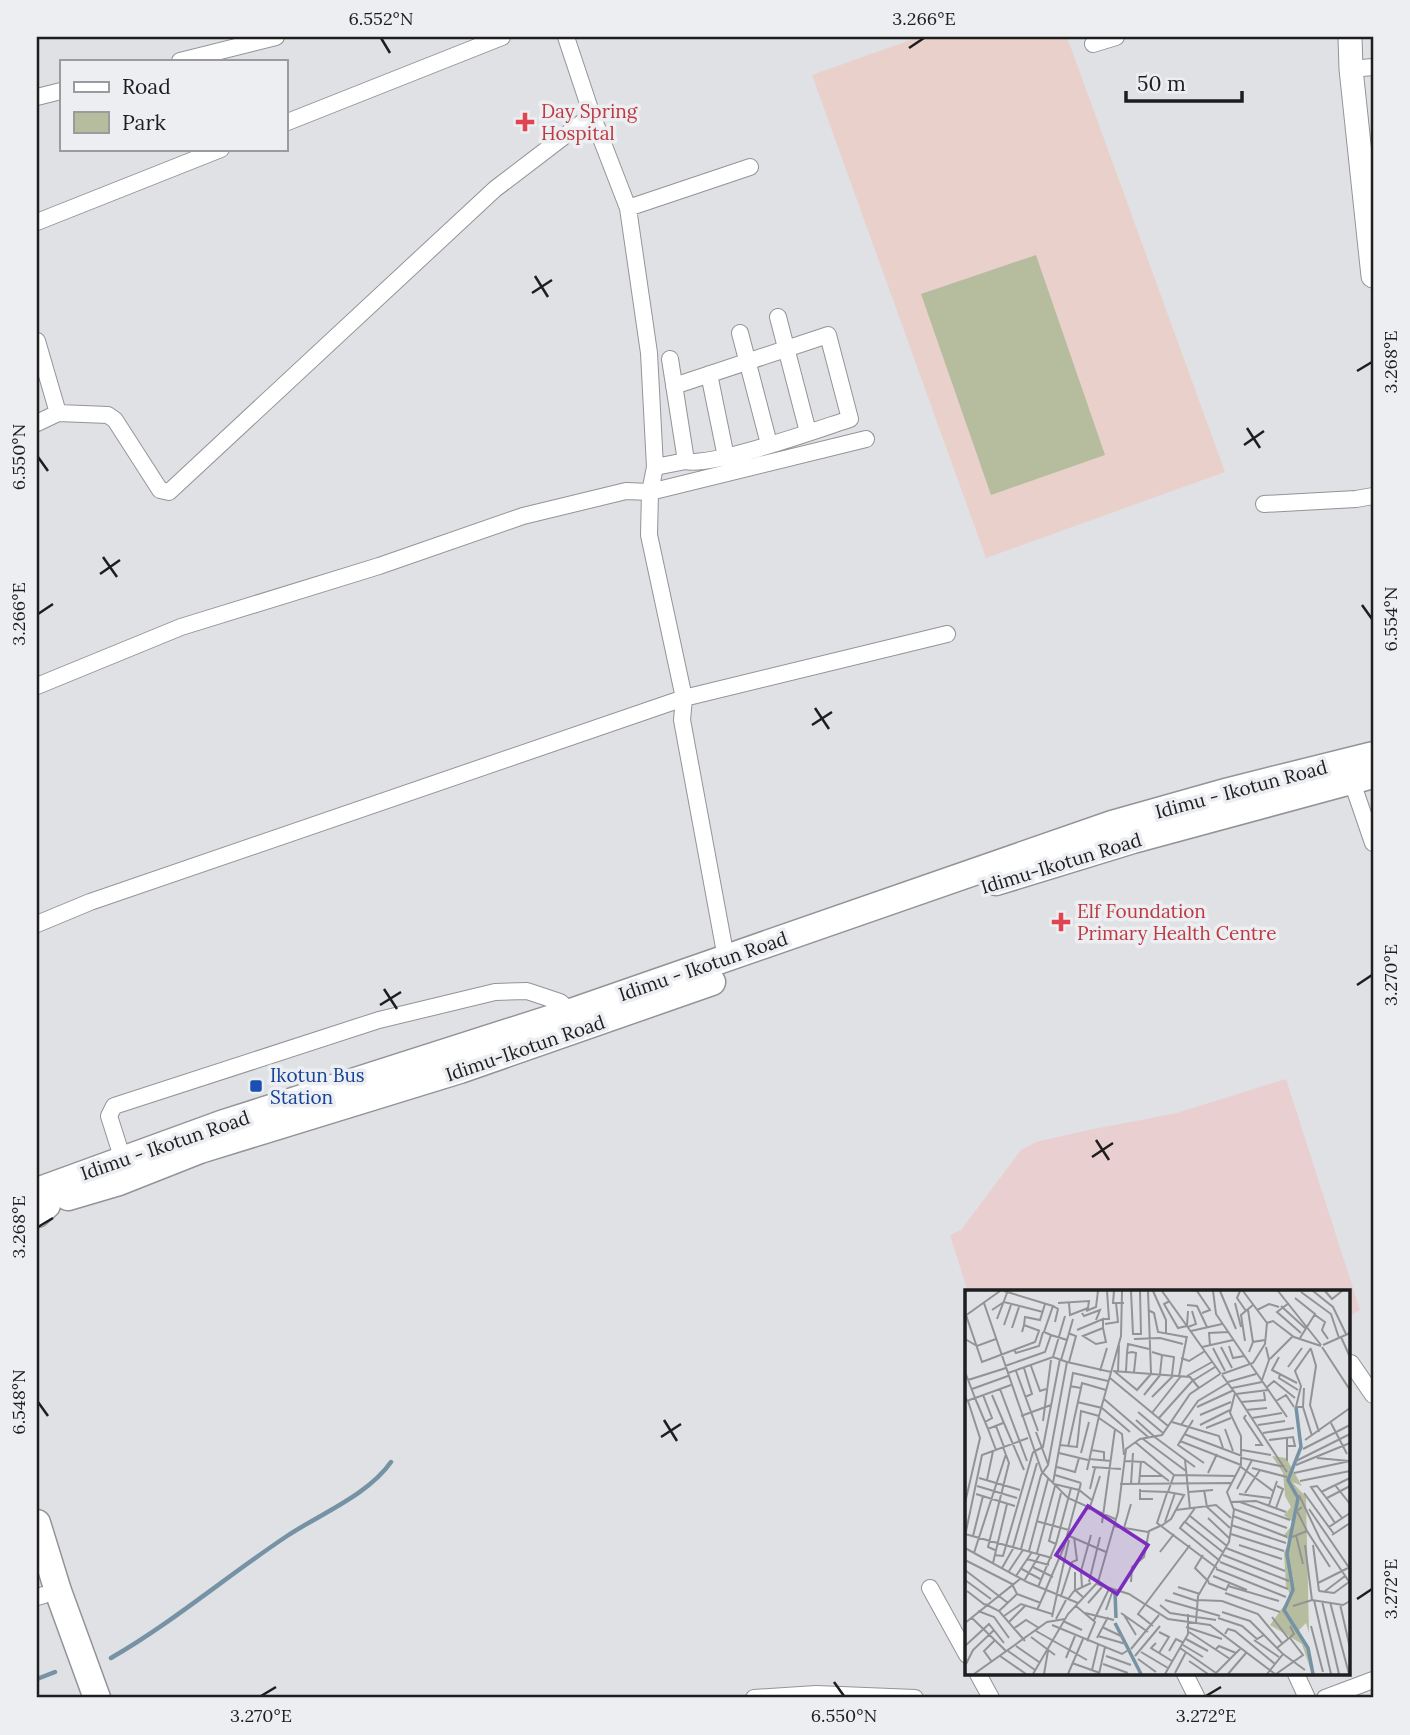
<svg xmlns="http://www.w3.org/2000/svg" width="1410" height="1735" viewBox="0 0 1410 1735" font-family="Lora,serif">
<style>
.industrial{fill:#eacfd0}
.education{fill:#ead0cb}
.green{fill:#b6bd9f}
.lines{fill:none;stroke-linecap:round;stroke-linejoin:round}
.stream{stroke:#7693a6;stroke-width:4.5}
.street-casing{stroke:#939497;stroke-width:18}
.secondary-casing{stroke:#939497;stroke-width:25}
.primary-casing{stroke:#939497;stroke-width:29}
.street{stroke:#fff;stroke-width:16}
.secondary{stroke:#fff;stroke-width:23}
.primary{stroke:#fff;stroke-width:26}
.ticks{fill:none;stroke:#1e1e1f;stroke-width:2.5}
.health-dot{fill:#e0444e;stroke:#eceef1;stroke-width:2.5}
.transit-dot{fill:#1a4fb4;stroke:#eceef1;stroke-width:2.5}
.labels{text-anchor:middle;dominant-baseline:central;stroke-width:7;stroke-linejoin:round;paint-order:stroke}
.health-label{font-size:19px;fill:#be3a42;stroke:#eceef1;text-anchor:start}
.street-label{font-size:19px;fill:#1e1e1f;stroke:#eceef1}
.transit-label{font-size:19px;fill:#164399;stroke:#eceef1;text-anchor:start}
.inset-river{fill:none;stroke:#7693a6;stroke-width:3.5}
.inset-road{fill:none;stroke:#929395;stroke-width:2}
.view{fill:#7b2cbf;fill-opacity:0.15;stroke:#7b2cbf;stroke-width:3.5}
.inset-edge{fill:none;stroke:#1e1e1f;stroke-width:3.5}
.neatline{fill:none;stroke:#1e1e1f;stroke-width:2.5}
.ticks-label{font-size:18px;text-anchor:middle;fill:#1e1e1f}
</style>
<rect width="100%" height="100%" fill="#dfe1e4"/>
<path class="industrial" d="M 1286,1079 L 1360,1310 L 1349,1317 L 1349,1292 L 968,1292 L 950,1235 L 961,1230 L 1021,1150 L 1036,1142 L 1084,1131 L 1177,1113 Z"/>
<path class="education" d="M 919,37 L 1067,37 L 1225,472 L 986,558 L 812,75 Z"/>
<path class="green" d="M 1036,255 L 1105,455 L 991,495 L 921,294 Z"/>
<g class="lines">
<path class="stream" d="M 111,1658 C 173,1622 227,1576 287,1536 C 320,1514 368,1495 391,1462
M 37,1679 L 55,1672"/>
<g class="street-casing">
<path id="street" d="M 566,37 L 592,115 L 628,208 L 649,353 L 655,467 L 650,492 L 649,535 L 684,698 L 682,720 L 726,958
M 1093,44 L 1116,37
M 180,61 L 276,37
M 1351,69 L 1373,67
M 37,97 L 61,91
M 285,123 L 502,37
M 628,208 L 750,167
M 37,222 L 221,149
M 778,317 L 808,432
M 740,333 L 769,444
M 37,341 L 58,413
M 709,374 L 726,457
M 674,386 L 828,335 L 850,419 C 819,429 711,468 686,461
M 37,423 L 58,413 L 108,415 L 115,420 L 160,490 L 169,492 L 495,189 L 592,115
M 655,467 L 686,461 L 670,359
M 1264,504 L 1356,499 L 1373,496
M 37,686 L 181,627 L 379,566 L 523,516 L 626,491 L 650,492 L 866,439
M 1349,773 L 1373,843
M 37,924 L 90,902 L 684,698 L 947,634
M 123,1160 L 109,1116 L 114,1106 L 379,1020 L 495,992 L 527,991 L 560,1002 L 571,1012
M 1351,1363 L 1373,1395
M 930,1588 L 967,1655
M 37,1597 L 44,1595
M 978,1674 L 991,1698
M 1185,1674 L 1197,1698
M 1296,1674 L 1307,1698
M 754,1698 L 816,1694 L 915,1698
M 1325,1698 L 1373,1680"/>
</g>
<g class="secondary-casing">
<path id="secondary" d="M 1350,37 L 1351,69 L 1373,276"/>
</g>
<g class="primary-casing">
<path id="primary" d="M 996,882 L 1133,840 L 1373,775
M 37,1191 L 221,1124 L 571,1012 L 1112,824 L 1229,791 L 1373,755
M 68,1197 L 119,1182 L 200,1150 L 460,1070 L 712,982
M 37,1214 L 47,1205
M 37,1523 L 58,1591 L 97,1698"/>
</g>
<use href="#street" class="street"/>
<use href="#secondary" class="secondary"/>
<use href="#primary" class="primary"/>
</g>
<path class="ticks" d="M 381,38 L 390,53M 909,48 L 924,38M 535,276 L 548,297M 532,293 L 552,280M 1357,371 L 1372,362M 1247,428 L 1260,448M 1244,445 L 1264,431M 38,457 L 48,471M 103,557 L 117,577M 100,574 L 120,560M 1362,605 L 1372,619M 38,614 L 53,604M 815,708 L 829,729M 812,725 L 832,712M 1357,985 L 1372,975M 384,989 L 397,1009M 380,1005 L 401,992M 1096,1140 L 1109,1160M 1092,1157 L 1113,1143M 38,1227 L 53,1218M 38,1402 L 48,1416M 664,1420 L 677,1441M 661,1437 L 681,1424M 1357,1599 L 1372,1589M 834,1682 L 844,1696M 261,1696 L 276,1687M 1206,1696 L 1221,1687"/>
<g class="health-dot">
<path d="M521.5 111.5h7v7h7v7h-7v7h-7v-7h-7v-7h7z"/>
<path d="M1057.5 911.5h7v7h7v7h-7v7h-7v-7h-7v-7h7z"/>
</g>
<rect class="transit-dot" x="249" y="1079" width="14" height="14" rx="3.5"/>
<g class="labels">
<g class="health-label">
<text x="541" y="111">Day Spring<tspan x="541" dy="22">Hospital</tspan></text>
<text x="1077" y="911">Elf Foundation<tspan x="1077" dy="22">Primary Health Centre</tspan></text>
</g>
<g class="street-label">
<text transform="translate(1241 789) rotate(-15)">Idimu - Ikotun Road</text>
<text transform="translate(1061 863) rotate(-17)">Idimu-Ikotun Road</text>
<text transform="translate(703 966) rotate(-19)">Idimu - Ikotun Road</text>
<text transform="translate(525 1048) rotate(-19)">Idimu-Ikotun Road</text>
<text transform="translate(165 1145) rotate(-19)">Idimu - Ikotun Road</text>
</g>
<g class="transit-label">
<text x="270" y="1075">Ikotun Bus<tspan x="270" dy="22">Station</tspan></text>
</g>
</g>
<g transform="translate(965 1290)">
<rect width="385" height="385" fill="#dfe1e4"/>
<path d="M 307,166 L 321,168 L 337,196 L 327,192 L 341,207 L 344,343 L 341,333 L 333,341 L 342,359 L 347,384 L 337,354 L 305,335 L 326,306 L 321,296 L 319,262 L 325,252 L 319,245 L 329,233 L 319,225 L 326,217 L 320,206 L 318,183 Z" fill="#b6bd9f"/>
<path class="inset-river" d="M 331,117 L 336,157 L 323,190 L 333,208 L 322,264 L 328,300 L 319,320 L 343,358 L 348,384M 150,302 L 151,328M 150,333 L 176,384"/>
<path class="inset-road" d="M 39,1 L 88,16M 149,1 L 148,13 L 159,13M 166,1 L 168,44 L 176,44 L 175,1M 183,1 L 186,83M 188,1 L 201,30 L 201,43M 197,1 L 256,84M 232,1 L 245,20 L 237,23M 248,1 L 251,24 L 285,74M 255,1 L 271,39M 275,1 L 272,8 L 281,21M 313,1 L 356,55M 348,1 L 368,17 L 381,44M 360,1 L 367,9 L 377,1M 336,2 L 366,24 L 374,48M 330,8 L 350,24 L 335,48M 205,11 L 199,14 L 213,38 L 222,36 L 223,21M 19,13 L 77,182 L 103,208 L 150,229M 93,13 L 124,11 L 123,18 L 105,25 L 104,13M 270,13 L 276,37M 324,13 L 312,22 L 336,43M 222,15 L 232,16 L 242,37M 316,16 L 340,38M 27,20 L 39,12 L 78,22M 183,20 L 189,23 L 193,42 L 221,47M 283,20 L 288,52M 292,20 L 304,14 L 314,17M 121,21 L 131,17 L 133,1M 117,23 L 119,26 L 135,20 L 131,30M 1,25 L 17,72 L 70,52 L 74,41M 350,25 L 360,32 L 357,40 L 363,49M 0,26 L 35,1M 32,29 L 42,3M 138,29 L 144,29 L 142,1M 302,33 L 308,31 L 329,47 L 356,56M 140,34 L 153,32 L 151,13M 39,35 L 46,15M 59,35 L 60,27 L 75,30 L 80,14M 223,37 L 231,34 L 227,21M 47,38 L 54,17M 112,40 L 138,29 L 138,38 L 118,46 L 131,54 L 141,52 L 138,38M 226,41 L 257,34M 57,42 L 59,35 L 75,41M 103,43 L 111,46 L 104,72M 86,45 L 79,42 L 88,16 L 93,19 L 90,32M 376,47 L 385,67M 0,49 L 12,56 L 31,49M 169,49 L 195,48 L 218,54M 102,50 L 108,29M 280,51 L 276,25 L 288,15M 245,55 L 244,43 L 263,42M 358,55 L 385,43M 264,56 L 268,68 L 279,66M 237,57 L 268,50M 256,57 L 267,78M 357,57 L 385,100M 248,58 L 260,81M 346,59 L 351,76 L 345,115 L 354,142M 49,60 L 51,63 L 74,56 L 78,42M 187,62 L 197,65 L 195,84M 284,62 L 288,52 L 300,50M 162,63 L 163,54 L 184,59M 197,65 L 209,67 L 207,85M 88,67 L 100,26M 314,67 L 307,80 L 332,93M 216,68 L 224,71 L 240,61M 305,69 L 328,46M 102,72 L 146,82M 286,75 L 322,127M 40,76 L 80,62 L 86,45 L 102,50 L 96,70M 66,76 L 75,101 L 81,99M 323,77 L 337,58M 59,78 L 67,104 L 60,107M 51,81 L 73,141M 135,81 L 142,58M 148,81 L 225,87 L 234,98M 149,81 L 172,100 L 186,84M 153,81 L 154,55M 161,81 L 162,63 L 167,62 L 171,63 L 169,82M 0,82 L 10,108 L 2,111 L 0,106M 43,83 L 88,67 L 102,72 L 83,175 L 76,185 L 56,259M 257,84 L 288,73 L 300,54 L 302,33 L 278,1M 315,84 L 314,88 L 333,100M 214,86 L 222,46M 222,86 L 247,72M 145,88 L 203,136M 3,90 L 41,78M 229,90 L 250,77M 297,90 L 304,70 L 301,57M 263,92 L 291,84M 105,96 L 116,98 L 117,93 L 141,100M 267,98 L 297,92M 301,98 L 309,91 L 330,108M 339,98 L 338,117 L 347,146M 7,99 L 43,86M 35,99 L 62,171M 271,104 L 322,182M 271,104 L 303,100M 18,105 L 27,128 L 20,132M 27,105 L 59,180M 179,105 L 196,84M 187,107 L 208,86M 139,109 L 183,147M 311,111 L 321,105 L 329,117M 112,112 L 137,118 L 165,142M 276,112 L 300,110 L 299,102M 232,117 L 269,100M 338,117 L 331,117 L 336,96 L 330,81 L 346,58M 281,120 L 302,118M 173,122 L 198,143M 187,123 L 216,86M 235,125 L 266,112M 281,125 L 279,128 L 297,155 L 290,155M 56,126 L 86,115M 134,128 L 157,144 L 159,165M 287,128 L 317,123M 193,129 L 229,89M 171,130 L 191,148M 228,130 L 213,155 L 239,173M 78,131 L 86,70M 207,132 L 254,146 L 258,158M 38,133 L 23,139 L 10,108 L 46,95M 366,133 L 382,164M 216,135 L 233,111 L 263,93M 235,135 L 265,120M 293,135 L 320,131M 31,136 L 39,157M 241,138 L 266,128M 23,139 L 31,160M 260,139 L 268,161M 71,142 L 83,174M 298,143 L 329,138M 219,144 L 277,166M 191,148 L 230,177M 322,148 L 322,171M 178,149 L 221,181M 304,150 L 328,147 L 330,156 L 321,156M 340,150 L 385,118M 215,151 L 276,175M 170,152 L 209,185M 95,155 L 112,157 L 116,121 L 134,126 L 156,46 L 157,1M 103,157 L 116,98M 338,159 L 385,135M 126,160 L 139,162 L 139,170M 277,160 L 306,165M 68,162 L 78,157 L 95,69M 94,163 L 123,170M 116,163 L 124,132M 277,168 L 320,177M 352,168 L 384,171M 124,169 L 146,171M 220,170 L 225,219M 159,171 L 179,172 L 204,191M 331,171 L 385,144M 331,175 L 385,153M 92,177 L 110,182 L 114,168M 127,177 L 156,179M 276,177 L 308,201M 287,178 L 322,187M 122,180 L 134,126M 243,183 L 252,164M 329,183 L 385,171M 90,185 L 116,193M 175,186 L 197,186M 14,188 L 55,200M 22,190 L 28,161M 335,191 L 385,181M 88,193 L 108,83 L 143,91M 89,194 L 114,200 L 128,211M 155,194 L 266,193M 166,194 L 168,163M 174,194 L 176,171M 370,195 L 385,214M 12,196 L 52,208M 125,199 L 130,178M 175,199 L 175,209 L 188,209M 272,199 L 287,170M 239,200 L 242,217 L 265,238M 174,201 L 203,202 L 209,185 L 271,186M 224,202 L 248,200M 356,202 L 385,188M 202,203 L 192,233 L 252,278M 280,203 L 295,180M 339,203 L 369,244M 11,204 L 50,216M 274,204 L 305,208M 334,205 L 355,249 L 385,293M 362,208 L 385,196M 265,212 L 291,211 L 321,222M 275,212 L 325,230M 0,213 L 15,148 L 3,111M 304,215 L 312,191M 337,217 L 332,221 L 342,241M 230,218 L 220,232 L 259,263M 311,218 L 318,199 L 312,196M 269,219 L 322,238M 344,219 L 385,279M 124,220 L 135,186M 211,220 L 251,215 L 266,228M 225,226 L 262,256M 268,226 L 322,247M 243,228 L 264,248M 71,231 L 104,240M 220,231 L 215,238 L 255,271M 200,232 L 210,203M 137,233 L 150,139M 370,233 L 346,197 L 352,196 L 377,228M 266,235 L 321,253M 148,236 L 183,242M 196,236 L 206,229 L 219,205 L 203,202M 364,237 L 385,223M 159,238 L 166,214M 0,244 L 87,268M 266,244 L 319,261M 102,245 L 141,262M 331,245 L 338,274M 367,245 L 385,233M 0,246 L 17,165 L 63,148M 8,246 L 18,206M 327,247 L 342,241 L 365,277M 91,254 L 84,251 L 96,203M 274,255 L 317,269M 340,255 L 347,310M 348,255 L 354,301M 48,257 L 72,173M 0,258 L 62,292 L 113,313M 261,258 L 320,281M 30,260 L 23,257 L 44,173 L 38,157M 64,261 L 83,189M 195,262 L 209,244M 9,263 L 41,164M 72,263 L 90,196M 29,265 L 38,266 L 68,162M 238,265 L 230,278 L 244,292M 258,265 L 324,291M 62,269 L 84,275M 0,270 L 49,295M 255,272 L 323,299M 28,273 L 42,214M 68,277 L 88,287M 37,278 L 49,257M 55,278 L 77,290M 251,279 L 321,307M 0,280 L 43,313M 44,281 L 58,260M 110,282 L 110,300 L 119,308M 51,286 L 67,262M 248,286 L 282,300M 0,290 L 26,309M 59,291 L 75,264M 124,292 L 135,247M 166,292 L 167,277 L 179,267 L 184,241 L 195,236M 243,293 L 261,300 L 264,294M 353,293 L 385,277M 132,294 L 164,304 L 203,329 L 245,335 L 310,384M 263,296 L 314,311M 73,297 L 91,254 L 106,198M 117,297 L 116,281 L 126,245M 213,297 L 235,304M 81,299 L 99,257 L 116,193M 2,301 L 20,315M 354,301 L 369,303 L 384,292M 359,302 L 380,286M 92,303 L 104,250M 208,303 L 232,311M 260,303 L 315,322M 52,304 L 76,313M 96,306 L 107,272 L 112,270 L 109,247M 103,309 L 109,301 L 126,293M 200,310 L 255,326M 232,310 L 257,311 L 293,324 L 317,353M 349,310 L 366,384M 357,311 L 374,384M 365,312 L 384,384M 123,313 L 137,297M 20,314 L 34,321 L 60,351M 375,314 L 385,358M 195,315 L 205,323 L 251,330M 111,316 L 130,332 L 122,351M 328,316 L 347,310 L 378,315 L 385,311M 72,320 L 81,300M 141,320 L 148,300M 13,321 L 29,327 L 44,348M 34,321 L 52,304 L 48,296M 257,322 L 285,331 L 318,364 L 302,384M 120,323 L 149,330M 156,323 L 183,342M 159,325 L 171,345M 39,326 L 56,314 L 87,324M 87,327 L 92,304M 307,327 L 323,348M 7,328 L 41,361M 253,328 L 277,336 L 292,349 L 299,345M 91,329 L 101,310M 129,330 L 144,299M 98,331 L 117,340M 231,332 L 233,306 L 264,252 L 269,220 L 262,202 L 276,175 L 276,146 L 265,123 L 270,103 L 257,85M 0,333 L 55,289M 43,333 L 61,315M 87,335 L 157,364 L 165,359M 188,336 L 173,324 L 225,255M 346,336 L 358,382M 137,337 L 158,347M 221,337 L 257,349M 48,339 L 61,330 L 74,338M 71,341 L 122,370M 194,342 L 204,347 L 194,363M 224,342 L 265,369M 260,344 L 263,339 L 270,341 L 310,374M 133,346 L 161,354M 66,347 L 90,365M 132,348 L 143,327M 221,349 L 243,361M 289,350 L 314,367M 191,353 L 186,358 L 207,371M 218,355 L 238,367M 0,356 L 24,334 L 39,353M 51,356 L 74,372M 215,358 L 251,383M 312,358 L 329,344 L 325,336M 166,359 L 194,325M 251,359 L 254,356 L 271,363M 43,361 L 70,380M 204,361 L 211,349 L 219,353M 176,362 L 203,378M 318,364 L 340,380M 35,366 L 61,384M 141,366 L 166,375M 170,366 L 195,336M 101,368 L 110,346M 173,369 L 191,382M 224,371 L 243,384M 27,372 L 19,361 L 30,350M 107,373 L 135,383M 1,374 L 8,360 L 29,340M 138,374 L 163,383M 127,380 L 133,355M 210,383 L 221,362M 251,383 L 276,358M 9,384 L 82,332 L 100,329M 68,384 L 103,324 L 133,292 L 153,222 L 161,159 L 175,149 L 197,145 L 225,104 L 255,84M 79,384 L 83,361M 103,384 L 118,349M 134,384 L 140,357M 200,384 L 223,344 L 223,324M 263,384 L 281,363M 311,384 L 338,365 L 325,348"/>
<path class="view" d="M 123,216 L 183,255 L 152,304 L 91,265 Z"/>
<rect width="385" height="385" class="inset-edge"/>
</g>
<rect width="1410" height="1735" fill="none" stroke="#eceef1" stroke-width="77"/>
<rect x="60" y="60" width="228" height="91" fill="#eceef1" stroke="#9a9b9d" stroke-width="2"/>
<rect x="74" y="82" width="35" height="10" fill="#ffffff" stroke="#9a9b9d" stroke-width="2"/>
<text x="122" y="94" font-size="21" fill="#1e1e1f">Road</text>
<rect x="74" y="112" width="35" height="21" fill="#b6bd9f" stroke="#9a9b9d" stroke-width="2"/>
<text x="122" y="130" font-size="21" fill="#1e1e1f">Park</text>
<path d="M1126 91v10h116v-10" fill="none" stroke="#1e1e1f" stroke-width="3.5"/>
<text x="1137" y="91" font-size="21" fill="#1e1e1f" stroke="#eceef1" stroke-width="5" paint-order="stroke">50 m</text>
<rect x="38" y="38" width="1334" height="1658" class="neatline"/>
<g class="ticks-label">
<text x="381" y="25">6.552°N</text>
<text x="924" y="25">3.266°E</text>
<text transform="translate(1391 362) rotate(-90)" y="6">3.268°E</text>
<text transform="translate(19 457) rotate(-90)" y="6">6.550°N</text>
<text transform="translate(19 614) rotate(-90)" y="6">3.266°E</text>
<text transform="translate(1391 619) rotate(-90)" y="6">6.554°N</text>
<text transform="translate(1391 975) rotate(-90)" y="6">3.270°E</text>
<text transform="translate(19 1227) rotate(-90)" y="6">3.268°E</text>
<text transform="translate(19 1402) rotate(-90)" y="6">6.548°N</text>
<text transform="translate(1391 1589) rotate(-90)" y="6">3.272°E</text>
<text x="261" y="1722">3.270°E</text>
<text x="844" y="1722">6.550°N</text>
<text x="1206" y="1722">3.272°E</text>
</g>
</svg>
